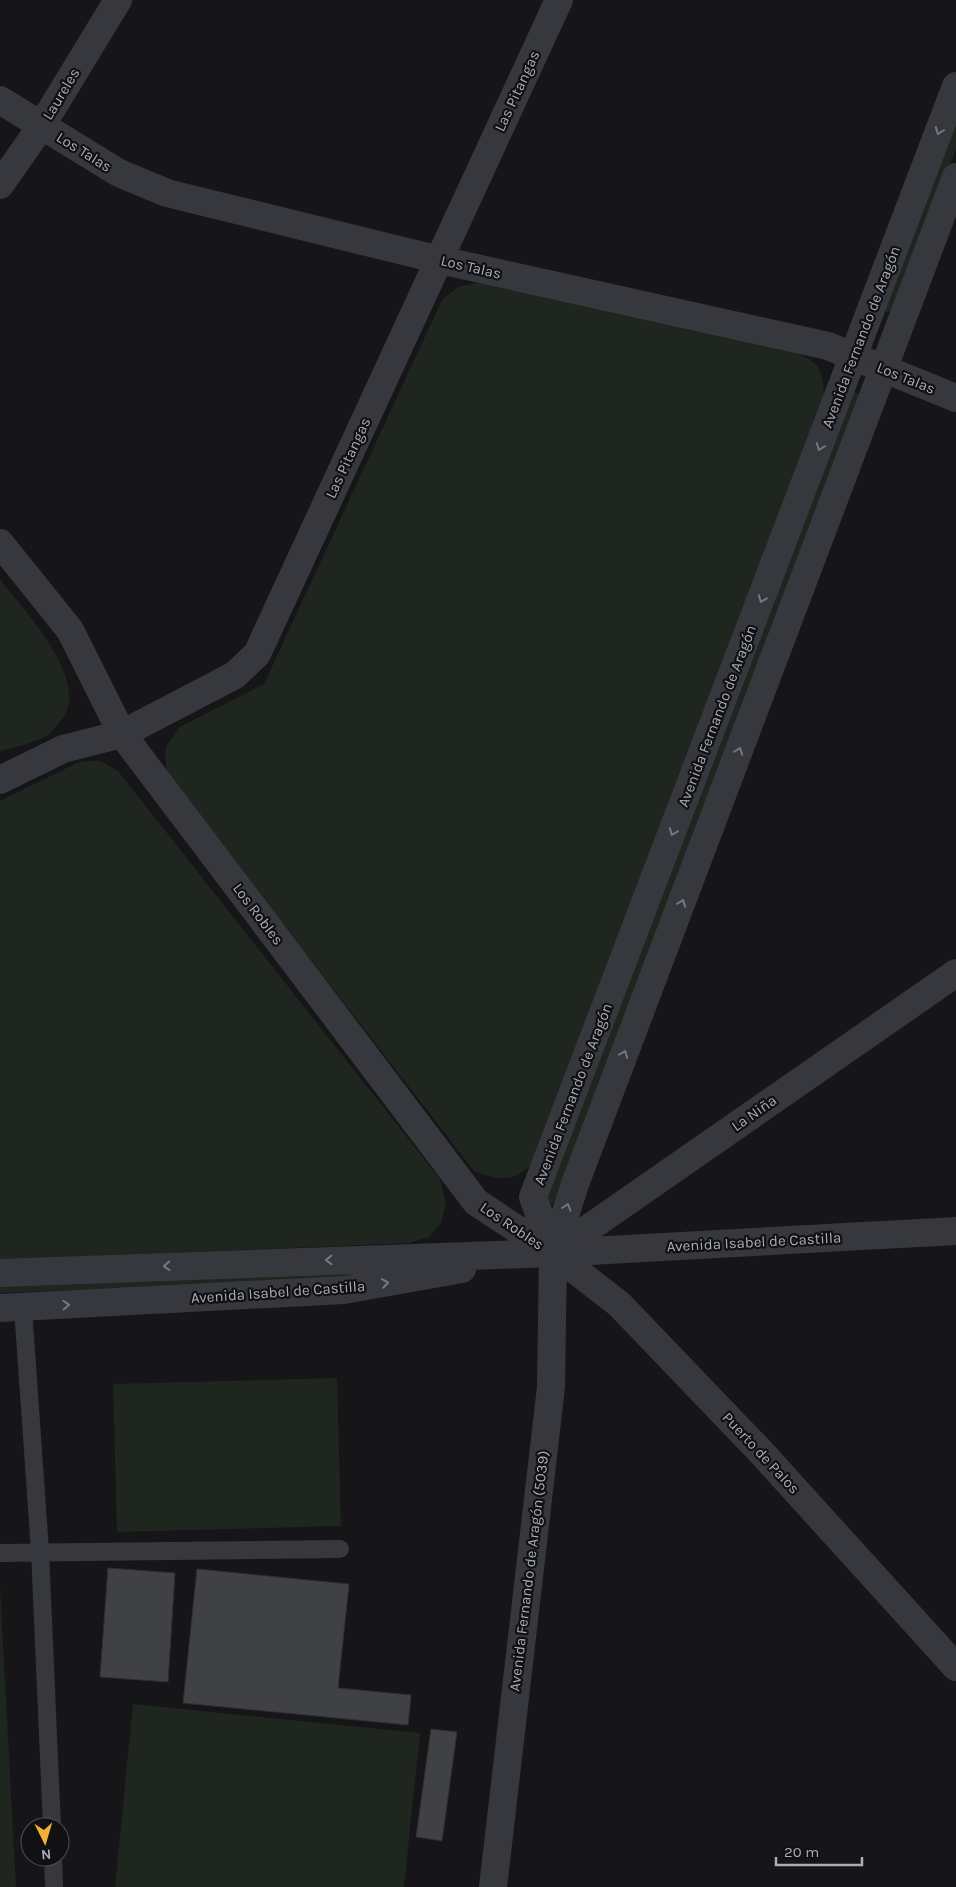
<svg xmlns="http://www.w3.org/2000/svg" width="956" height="1887" viewBox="0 0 956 1887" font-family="Karla,sans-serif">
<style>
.green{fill:#1e261f}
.building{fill:#404145;stroke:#303034}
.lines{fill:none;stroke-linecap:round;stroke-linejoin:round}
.service{stroke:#37383d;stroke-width:18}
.minor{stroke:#37383d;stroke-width:28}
.tertiary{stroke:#37383d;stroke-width:28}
.oneway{stroke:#757881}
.labels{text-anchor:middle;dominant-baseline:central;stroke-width:4.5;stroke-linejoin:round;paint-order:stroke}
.street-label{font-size:15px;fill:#a8adb8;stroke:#111113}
</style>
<rect width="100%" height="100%" fill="#161618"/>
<path class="green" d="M 956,114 L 956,149 L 895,311 L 886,312 L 883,307 Z
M 481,282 L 798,354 C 820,363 823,371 824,394 L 536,1160 C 514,1183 501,1181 474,1171 L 168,775 L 165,759 L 166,747 L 180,727 L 264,684 L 442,300 L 458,287 Z
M 855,392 L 859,394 L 861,399 L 558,1200 L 553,1204 L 549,1203 L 546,1195 L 850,393 Z
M 0,579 C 24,611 97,685 58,724 C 54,728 49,735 44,737 C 31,744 14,747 0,751 Z
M 89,761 L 100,761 L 118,771 L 440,1179 L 446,1203 L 441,1223 L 429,1237 L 409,1243 L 0,1260 L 0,801 L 79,762 Z
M 410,1266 L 339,1279 L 0,1293 L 0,1282 Z
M 337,1378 L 341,1526 L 117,1532 L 113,1384 Z
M 0,1587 L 16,1887 L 0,1887 Z
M 133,1704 L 420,1733 L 404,1887 L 115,1887 Z"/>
<path class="building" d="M 108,1568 L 175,1573 L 168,1682 L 100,1677 Z
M 197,1569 L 349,1584 L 338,1688 L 411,1695 L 408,1725 L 183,1703 Z
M 431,1729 L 457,1732 L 442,1841 L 416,1837 Z"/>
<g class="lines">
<path class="service" d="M 23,1308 L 40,1551 L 52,1827
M 0,1553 L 340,1549
M 53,1857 L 54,1887"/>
<path class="minor" d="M 0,100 L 119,173 L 167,193 L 440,260 L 828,346 L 956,398
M 0,185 L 42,125 L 118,0
M 0,543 L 70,630 L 122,734 L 476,1202 L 553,1253 L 619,1304 L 760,1451 L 956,1667
M 0,780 L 63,749 L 122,734 L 235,675 L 257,654 L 559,0
M 553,1253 L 956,973
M 493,1887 L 551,1387 L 553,1253"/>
<path class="tertiary" d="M 553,1253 L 533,1197 L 956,86
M 553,1253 L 575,1184 L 956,177
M 0,1273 L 553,1253 L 956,1231
M 0,1308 L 344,1290 L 462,1269"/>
</g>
<defs><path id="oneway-chevron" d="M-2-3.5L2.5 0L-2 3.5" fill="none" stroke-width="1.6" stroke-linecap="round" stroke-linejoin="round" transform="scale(1.25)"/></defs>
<g class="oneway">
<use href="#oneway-chevron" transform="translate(939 131) rotate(111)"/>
<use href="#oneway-chevron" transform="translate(820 447) rotate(111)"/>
<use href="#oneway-chevron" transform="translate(762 599) rotate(111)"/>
<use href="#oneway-chevron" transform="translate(739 751) rotate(-69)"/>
<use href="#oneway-chevron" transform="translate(673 832) rotate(111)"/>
<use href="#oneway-chevron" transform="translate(682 903) rotate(-69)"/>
<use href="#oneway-chevron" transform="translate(624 1054) rotate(-69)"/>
<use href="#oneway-chevron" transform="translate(567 1207) rotate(-72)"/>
<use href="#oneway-chevron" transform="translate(329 1260) rotate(178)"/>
<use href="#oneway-chevron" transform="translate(167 1266) rotate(178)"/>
<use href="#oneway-chevron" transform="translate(385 1283) rotate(-10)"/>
<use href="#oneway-chevron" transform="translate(66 1305) rotate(-3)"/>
</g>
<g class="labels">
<g class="street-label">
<text transform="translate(517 91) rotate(-65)">Las Pitangas</text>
<text transform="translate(61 94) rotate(-59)">Laureles</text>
<text transform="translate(84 152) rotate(32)">Los Talas</text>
<text transform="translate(471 267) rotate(13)">Los Talas</text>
<text transform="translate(861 337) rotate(-69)">Avenida Fernando de Aragón</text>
<text transform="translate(906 378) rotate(22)">Los Talas</text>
<text transform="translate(348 458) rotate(-65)">Las Pitangas</text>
<text transform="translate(717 716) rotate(-69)">Avenida Fernando de Aragón</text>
<text transform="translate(258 914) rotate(53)">Los Robles</text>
<text transform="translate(573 1094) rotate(-69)">Avenida Fernando de Aragón</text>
<text transform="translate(754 1113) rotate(-35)">La Niña</text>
<text transform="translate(512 1226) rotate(34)">Los Robles</text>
<text transform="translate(754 1242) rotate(-3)">Avenida Isabel de Castilla</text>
<text transform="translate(278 1292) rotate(-4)">Avenida Isabel de Castilla</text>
<text transform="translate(761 1453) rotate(47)">Puerto de Palos</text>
<text transform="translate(529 1571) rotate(-83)">Avenida Fernando de Aragón (5039)</text>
</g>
</g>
<g transform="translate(45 1842) rotate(175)"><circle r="24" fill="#111113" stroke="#4d4f55"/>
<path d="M0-4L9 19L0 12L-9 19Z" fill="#f2b134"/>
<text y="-8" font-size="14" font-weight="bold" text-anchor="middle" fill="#a8adb8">N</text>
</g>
<path d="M776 1857v8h86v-8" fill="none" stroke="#a8adb8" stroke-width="2.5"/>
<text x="784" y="1857" font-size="15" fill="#a8adb8" stroke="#111113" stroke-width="4" paint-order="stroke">20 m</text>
</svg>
